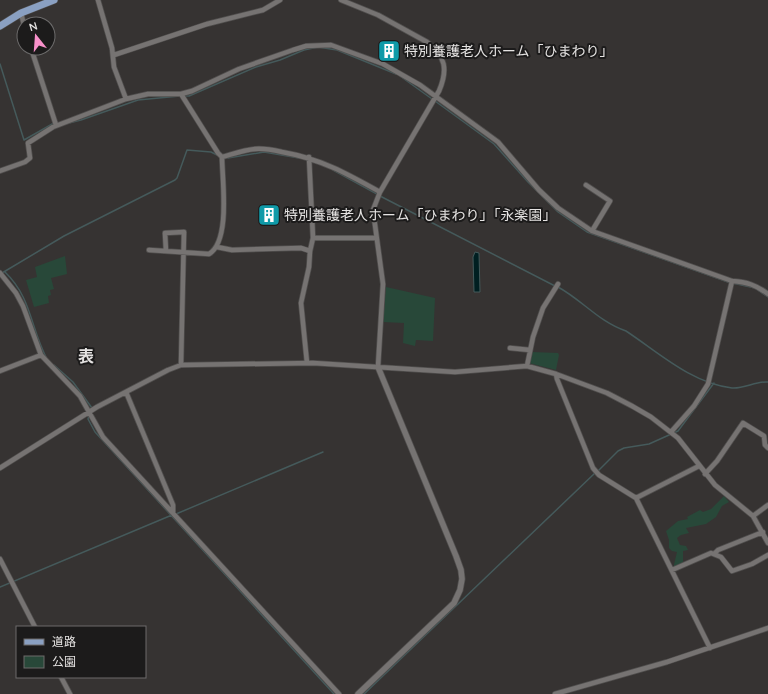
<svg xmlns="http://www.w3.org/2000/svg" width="768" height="694" viewBox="0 0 768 694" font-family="Quicksand,'Noto Sans JP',sans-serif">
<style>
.green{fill:#284839}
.water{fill:#001f21;stroke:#455a5b}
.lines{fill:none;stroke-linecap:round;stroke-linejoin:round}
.stream{stroke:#455a5b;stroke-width:1.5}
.minor-casing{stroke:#514f4e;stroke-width:6}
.tertiary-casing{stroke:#514f4e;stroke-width:7}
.primary-casing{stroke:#514f4e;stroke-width:8}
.minor{stroke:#767372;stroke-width:4.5}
.tertiary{stroke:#767372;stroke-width:5.5}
.primary{stroke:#8aa0c2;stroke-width:7}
.labels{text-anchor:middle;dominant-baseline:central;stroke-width:4;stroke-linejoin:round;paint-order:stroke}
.poi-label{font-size:14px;fill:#e5e3e2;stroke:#1c1b1b;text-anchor:start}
.quarter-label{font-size:16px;font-weight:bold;fill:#e5e3e2;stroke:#1c1b1b}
</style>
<rect width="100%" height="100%" fill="#363332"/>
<path class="green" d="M 65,256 L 67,274 L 51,278 L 54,289 L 50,290 L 51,295 L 48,296 L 49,303 L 34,307 L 26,280 L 37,277 L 35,267 Z
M 386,287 L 435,298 L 433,341 L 416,340 L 415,346 L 403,343 L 404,323 L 383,322 Z
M 532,352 L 558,353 L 559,355 L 556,370 L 529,363 Z
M 724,496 L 729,502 L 722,506 L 716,517 L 706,524 L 686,528 L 689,533 L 681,535 L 677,538 L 680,545 L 686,546 L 688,550 L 683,551 L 683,564 L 673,569 L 677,552 L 672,551 L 669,548 L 669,540 L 666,531 L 678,521 L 688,519 L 687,517 L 700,510 L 703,512 L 711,509 Z"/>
<path class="water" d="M 475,252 L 479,253 L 480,292 L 474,292 L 473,257 Z"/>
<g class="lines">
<path class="stream" d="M 0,64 L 24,140 L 54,123
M 400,76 L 432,99
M 184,96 L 189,96 L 256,67 L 280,60 L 304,50 L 318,47 L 337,50 L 396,74
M 435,101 L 494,144 L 528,182 L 558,212 L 587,232 L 728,282 L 755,288 L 768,297
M 61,125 L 81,120 L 138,100 L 180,96
M 228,158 L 264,152 L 299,158
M 333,170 L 377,194
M 380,196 L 555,286
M 5,272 C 32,298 30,327 47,359
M 2,273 L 64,236 L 175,180 L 177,178 L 187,150 L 211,152 L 217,155
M 558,287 C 582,300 599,322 626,331 C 658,352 691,383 732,388 C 744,389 756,381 768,382
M 54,365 L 73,382 L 92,408
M 89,416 L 88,419 L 95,432 L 334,694
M 598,471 L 618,451 L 624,448 L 649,444 L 678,431 L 714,383
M 176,514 L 323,452
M 0,587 L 172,515
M 364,694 L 595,473"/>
<g class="minor-casing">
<path id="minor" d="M 98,0 L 112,48 L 114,67 L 126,99
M 341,0 L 378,15 L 427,42 C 446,56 448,70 439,91 L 380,192 L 373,210 L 383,284 L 378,367
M 21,13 L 24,25
M 31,48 L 56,125
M 114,55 L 207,24 L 263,10 L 280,0
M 181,94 L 218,153 L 222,157
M 309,157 L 313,238 L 310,251
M 0,171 L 25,162 L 30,158 L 28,143 L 53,127 L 126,99 L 148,94 L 181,94 L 192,91 L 239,69 L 293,50 L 306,46 L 331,45 L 383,64 L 420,85 L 498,142 L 539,190 L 558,208 L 592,231 L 732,281 C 747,282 756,285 768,294
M 586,185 L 610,201 L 592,231
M 313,238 L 376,238
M 217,247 L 232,250 L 301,248 L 310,251 L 309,267 L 301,303 L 307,363
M 149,250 L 209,254 C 231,241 222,179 222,157 C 233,154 244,150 255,149 C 264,148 273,150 282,152 C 321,159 346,173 380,192
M 166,251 L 165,233 L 184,232 L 181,365
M 0,273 L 16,293 L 23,306 L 41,355 L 80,396 L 103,437 L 339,694
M 510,348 L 530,350
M 527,366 L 533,337 L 543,308 L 558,284
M 0,371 L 41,355
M 556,374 L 557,379 L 593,468 L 599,475 L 636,498 L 710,648
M 126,392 L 173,505 L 173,513
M 671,432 L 694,406 L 708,384 L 732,281
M 0,468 L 97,407 L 168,370 L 181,365 L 313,363 L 455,372 L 527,366 L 556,374 L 607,393 L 632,406 L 651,417 L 678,438 L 715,485 L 753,516 L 768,543
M 705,474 L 717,461 L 743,423 L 764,436 L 765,445 L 768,448
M 636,498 L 699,466
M 753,516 L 768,505
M 714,554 L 718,550 L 763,532
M 0,559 L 35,627
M 672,570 L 711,553 L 721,557 L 732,571 L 752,564 L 768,555
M 61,677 L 70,694
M 555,694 L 667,662 L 768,628"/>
</g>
<g class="tertiary-casing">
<path id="tertiary" d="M 358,694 L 454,603 L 460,590 L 462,579 L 461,570 L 456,556 L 378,367"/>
</g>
<g class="primary-casing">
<path id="primary" d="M 0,26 L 21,13 L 54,0"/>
</g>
<use href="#minor" class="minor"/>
<use href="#tertiary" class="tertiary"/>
<use href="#primary" class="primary"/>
</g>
<defs>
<g id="building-square" transform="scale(1.15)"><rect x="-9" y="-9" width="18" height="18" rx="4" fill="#0f9aa8" stroke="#1c1b1b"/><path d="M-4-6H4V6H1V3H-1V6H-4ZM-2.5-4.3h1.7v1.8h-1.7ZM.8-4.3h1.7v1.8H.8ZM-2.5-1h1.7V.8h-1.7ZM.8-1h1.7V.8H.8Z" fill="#fff"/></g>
</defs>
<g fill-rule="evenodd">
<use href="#building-square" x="389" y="51"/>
<use href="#building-square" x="269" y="215"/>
</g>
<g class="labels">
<g class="poi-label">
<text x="404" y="51">特別養護老人ホーム「ひまわり」</text>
<text x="284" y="215">特別養護老人ホーム「ひまわり」「永楽園」</text>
</g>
<g class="quarter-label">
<text x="86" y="356">表</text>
</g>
</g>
<rect x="16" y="626" width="130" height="52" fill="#1c1b1b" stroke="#6c6b6b"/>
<rect x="24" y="639" width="20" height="6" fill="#8aa0c2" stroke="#6c6b6b"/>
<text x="52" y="646" font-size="12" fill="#e5e3e2">道路</text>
<rect x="24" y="656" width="20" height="12" fill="#284839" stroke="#6c6b6b"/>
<text x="52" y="666" font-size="12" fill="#e5e3e2">公園</text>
<g transform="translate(36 36) rotate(343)"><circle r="19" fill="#1c1b1b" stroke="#6c6b6b"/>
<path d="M0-3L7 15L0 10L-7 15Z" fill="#f890ca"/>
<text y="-6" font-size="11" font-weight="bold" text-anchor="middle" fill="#e5e3e2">N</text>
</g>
</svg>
